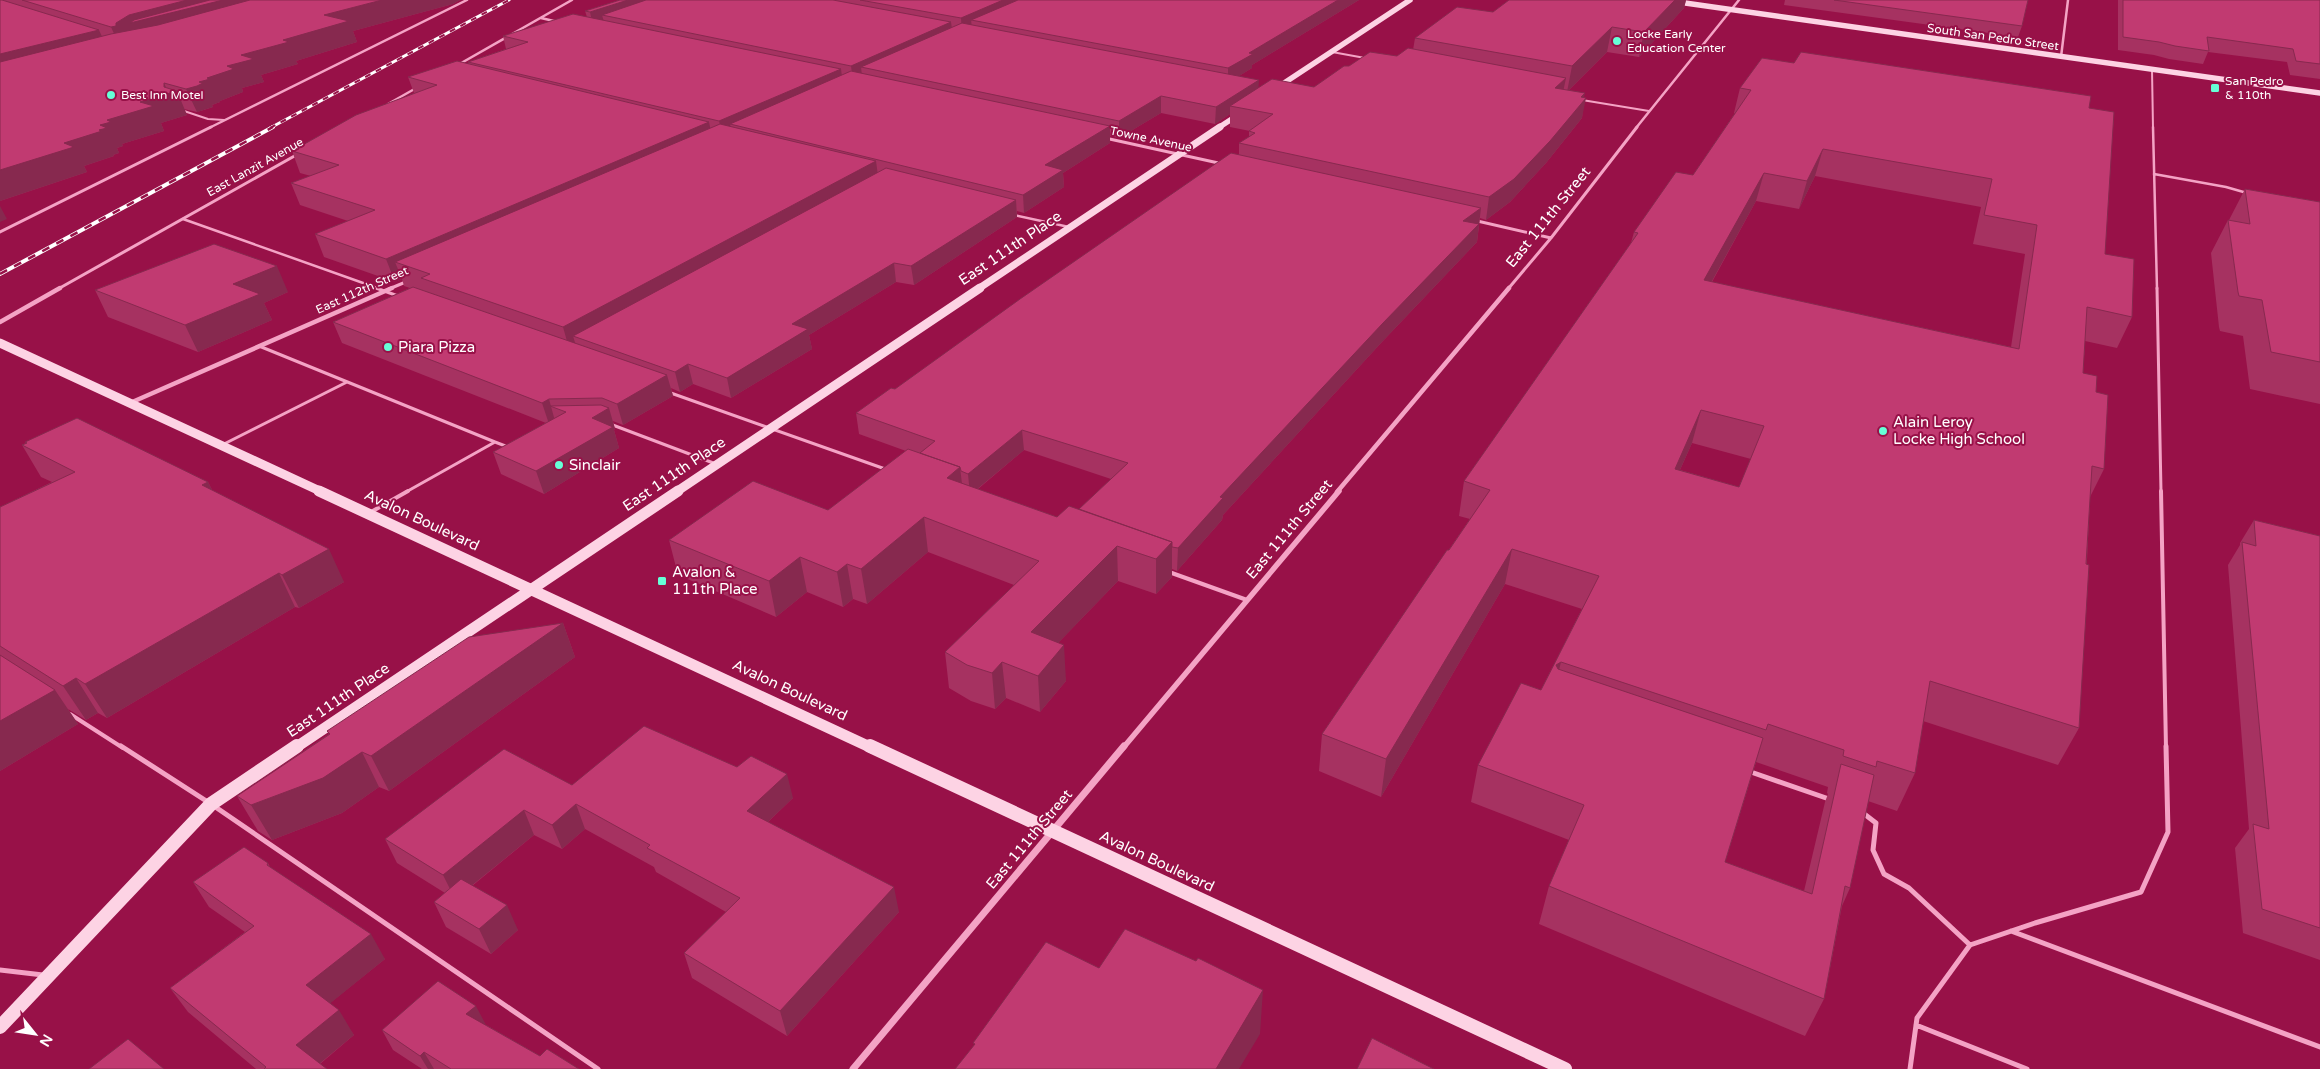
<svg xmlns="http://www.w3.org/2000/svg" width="2320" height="1069" viewBox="0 0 2320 1069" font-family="'Varela Round',sans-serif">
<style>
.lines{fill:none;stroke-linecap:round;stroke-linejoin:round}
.lane-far4{stroke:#f4a3c5;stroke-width:2}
.lane-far3{stroke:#f4a3c5;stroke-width:2.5}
.lane-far2{stroke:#f4a3c5;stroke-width:3}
.lane-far1{stroke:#f4a3c5;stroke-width:4}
.lane{stroke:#f4a3c5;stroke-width:5}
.street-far4{stroke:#f4a3c5;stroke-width:2.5}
.street-far3{stroke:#f4a3c5;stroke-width:3}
.street-far2{stroke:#f4a3c5;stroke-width:4.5}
.street-far1{stroke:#f4a3c5;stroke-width:5.5}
.street{stroke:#f4a3c5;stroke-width:7}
.secondary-far4{stroke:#fdd3e4;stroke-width:5.5}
.secondary-far3{stroke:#fdd3e4;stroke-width:7}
.secondary-far2{stroke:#fdd3e4;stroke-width:9}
.secondary-far1{stroke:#fdd3e4;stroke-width:11}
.secondary{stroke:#fdd3e4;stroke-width:14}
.rail-far1-casing{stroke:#fff;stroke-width:3}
.rail-casing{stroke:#fff;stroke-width:4}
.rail-far1{stroke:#981148;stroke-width:2;stroke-dasharray:6;stroke-linecap:butt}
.rail{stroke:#981148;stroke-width:2.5;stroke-dasharray:8;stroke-linecap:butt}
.wall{fill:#a63261;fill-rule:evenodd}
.shaded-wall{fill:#87294f}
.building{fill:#c13a71;stroke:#87294f;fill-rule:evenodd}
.poi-dot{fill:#66ffd7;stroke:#981148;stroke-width:2}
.labels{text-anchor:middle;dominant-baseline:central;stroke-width:4;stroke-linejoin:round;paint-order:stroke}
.far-poi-label{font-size:12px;fill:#fff;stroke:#981148;text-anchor:start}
.far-street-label{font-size:12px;fill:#fff;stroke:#981148}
.street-label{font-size:15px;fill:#fff;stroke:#981148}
.poi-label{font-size:15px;fill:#fff;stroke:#981148;text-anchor:start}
</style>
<rect width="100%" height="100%" fill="#981148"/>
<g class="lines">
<path class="lane-far4" d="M 1332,52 L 1365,58
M 2152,70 L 2153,128
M 1582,100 L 1649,111
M 181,110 L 208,119 L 224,120"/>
<path class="lane-far3" d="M 2153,127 L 2157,289
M 2154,174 L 2226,187 L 2247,193
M 1014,215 L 1069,227
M 183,219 L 380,289"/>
<path class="lane-far2" d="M 376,288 L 398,296
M 2157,288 L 2161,492
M 259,346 L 495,442 L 406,492
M 668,392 L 888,470
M 610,424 L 716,464
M 495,442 L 508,447
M 222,445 L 347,382"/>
<path class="lane-far1" d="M 2161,491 L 2166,748
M 371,512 L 408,491
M 1169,572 L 1247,600
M 70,714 L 123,748"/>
<path class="lane" d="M 121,746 L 211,804 L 598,1069
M 1748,771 L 1829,799
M 1863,813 L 1876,823 L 1873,850 L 1884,874 L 1909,888 L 1970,945
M 2011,931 L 2320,1047
M 0,970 L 43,975
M 1916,1025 L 2027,1069
M 1910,1069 L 1917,1018 L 1970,945 L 2035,923 L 2141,892 L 2168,832 L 2166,746"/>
<path class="street-far4" d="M 541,18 L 558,22
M 2061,57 L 2068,0
M 456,66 L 572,0
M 388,104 L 418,87
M 209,128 L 467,0
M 1636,128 L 1739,0"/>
<path class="street-far3" d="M 1105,138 L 1223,164
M 1473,220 L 1551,238
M 0,232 L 211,127
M 58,289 L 298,154
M 389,289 L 408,281
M 1508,289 L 1551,238 L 1637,127"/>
<path class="street-far2" d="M 0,322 L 60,288
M 130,403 L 392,288
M 1337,492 L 1509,288"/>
<path class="street-far1" d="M 1123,748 L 1339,491"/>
<path class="street" d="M 853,1069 L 1124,746"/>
<path class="secondary-far4" d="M 1664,0 L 2320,93
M 1275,89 L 1410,0
M 1218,128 L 1241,113"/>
<path class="secondary-far3" d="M 978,289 L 1220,127"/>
<path class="secondary-far2" d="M 0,343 L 322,492
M 676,492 L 980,288"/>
<path class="secondary-far1" d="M 319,491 L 872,748
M 295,748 L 678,491"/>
<path class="secondary" d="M 870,746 L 1565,1069
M 0,1027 L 211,804 L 297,746"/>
<g class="rail-far1-casing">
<path id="rail-far1" d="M 270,128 L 509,0"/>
</g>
<g class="rail-casing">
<path id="rail" d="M 0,274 L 273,127"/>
</g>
<use href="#rail-far1" class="rail-far1"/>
<use href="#rail" class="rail"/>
</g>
<path class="wall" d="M 0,0 L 460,0 L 453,4 L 353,31 L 357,42 L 296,61 L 298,64 L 261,75 L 264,82 L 242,88 L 243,92 L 220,101 L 220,102 L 212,105 L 213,107 L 207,109 L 197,112 L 184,109 L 187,115 L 161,123 L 164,131 L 122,144 L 123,146 L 117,148 L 119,153 L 113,155 L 114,156 L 84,166 L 87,172 L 0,201 Z
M 620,0 L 1359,0 L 1252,65 L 1252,68 L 1239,76 L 1258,88 L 1314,87 L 1349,66 L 1397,56 L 1413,50 L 1415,38 L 1493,12 L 1509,0 L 1686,0 L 1684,8 L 1639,57 L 1607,52 L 1569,90 L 1584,98 L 1582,118 L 1546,163 L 1510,202 L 1486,220 L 1480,218 L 1477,242 L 1381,343 L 1223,515 L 1222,520 L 1177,571 L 1172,569 L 1172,577 L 1156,594 L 1118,581 L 1058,643 L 1066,681 L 1040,712 L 1006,698 L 995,709 L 971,701 L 949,688 L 945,652 L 1014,585 L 928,552 L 867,604 L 853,599 L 843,607 L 807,592 L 776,617 L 678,575 L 669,540 L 828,510 L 906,451 L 859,434 L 856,413 L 895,389 L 1239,155 L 1239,143 L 1249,137 L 1249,131 L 1250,131 L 1230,127 L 1230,114 L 1215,124 L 1161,113 L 1119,138 L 1110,136 L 1110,143 L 1063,173 L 1064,187 L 1024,213 L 1017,211 L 1017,217 L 914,285 L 896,282 L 809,335 L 812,349 L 731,398 L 693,384 L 680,392 L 671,388 L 673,396 L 623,425 L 613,421 L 615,429 L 614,430 L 619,448 L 544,494 L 501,474 L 493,452 L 546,423 L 342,343 L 333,322 L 410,288 L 404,286 L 402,279 L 395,282 L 324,257 L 315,234 L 348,221 L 300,205 L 291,183 L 311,176 L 300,173 L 292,151 L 414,93 L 408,77 L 469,64 L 468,62 L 506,49 L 503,36 L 587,17 L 585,11 ZM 1024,450 L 1111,479 L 1079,509 L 1057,517 L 978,489 Z
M 1785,0 L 2028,0 L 2022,26 L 2018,37 L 1784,5 Z
M 2118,0 L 2320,0 L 2320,79 L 2290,75 L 2287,62 L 2208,52 L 2203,64 L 2169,59 L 2154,55 L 2118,50 Z
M 1740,88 L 2089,108 L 2105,254 L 2132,317 L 2117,348 L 2085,341 L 2083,373 L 2096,392 L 2104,469 L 2090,497 L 2079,728 L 2058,765 L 1923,721 L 1915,773 L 1897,811 L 1868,801 L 1850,888 L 1842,906 L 1824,999 L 1805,1036 L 1539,924 L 1549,886 L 1569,840 L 1471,802 L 1478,765 L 1541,690 L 1582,609 L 1505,584 L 1381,797 L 1319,771 L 1322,734 L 1470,519 L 1459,516 L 1464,481 L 1631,243 L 1634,232 L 1693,175 L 1735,113 L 1734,113 ZM 1815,176 L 1981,207 L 1973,244 L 2025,254 L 2011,347 L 1712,282 L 1756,201 L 1799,209 ZM 1692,443 L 1751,459 L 1739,487 L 1680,470 ZM 1756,762 L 1828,787 L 1827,793 L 1828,794 L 1825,802 L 1804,891 L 1725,862 Z
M 2245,189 L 2320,202 L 2320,404 L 2250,389 L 2243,336 L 2220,331 L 2219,327 L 2211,253 L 2228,220 L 2229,220 Z
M 95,290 L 288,292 L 264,303 L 272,320 L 198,352 L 108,317 Z
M 25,442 L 208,482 L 212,490 L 344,582 L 299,608 L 295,607 L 107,718 L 98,713 L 86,720 L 68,709 L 78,724 L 0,771 L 0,507 L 52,482 L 41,477 L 22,445 L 26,443 Z
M 2254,520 L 2320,536 L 2320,960 L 2243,933 L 2235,848 L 2249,829 L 2228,565 L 2240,545 L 2240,543 Z
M 563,623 L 575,657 L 389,791 L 379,787 L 342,813 L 272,840 L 258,831 L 237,796 L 329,734 L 327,731 Z
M 572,785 L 793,798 L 768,822 L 899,912 L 787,1036 L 692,978 L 684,953 L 726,912 L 656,872 L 654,867 L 585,829 L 562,849 L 534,835 L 472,886 L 518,930 L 491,954 L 446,927 L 434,902 L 445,893 L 397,863 L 385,839 Z
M 268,863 L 270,867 L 385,959 L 330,1003 L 354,1035 L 320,1064 L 327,1069 L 256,1069 L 188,1012 L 170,988 L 245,932 L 209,907 L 193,882 Z
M 486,1025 L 540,1056 L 579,1069 L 422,1069 L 393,1050 L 382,1030 Z"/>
<path class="shaded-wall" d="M 187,0 L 313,0 L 121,49 L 111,27 L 116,23 L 129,15 Z
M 382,0 L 460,0 L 453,4 L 353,31 L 357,42 L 296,61 L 298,64 L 261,75 L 264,82 L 242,88 L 243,92 L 220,101 L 220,102 L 212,105 L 213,107 L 197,112 L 186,89 L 207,78 L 227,66 L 241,55 L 283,40 L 324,15 Z
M 628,0 L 671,0 L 602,15 L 604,22 L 593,26 L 590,12 Z
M 1003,0 L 1035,0 L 971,20 L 972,28 L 962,32 L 961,18 Z
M 1338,0 L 1359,0 L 1252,65 L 1252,68 L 1228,83 L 1228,68 L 1249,53 Z
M 1675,0 L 1686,0 L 1684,8 L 1639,57 L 1644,32 Z
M 951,22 L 953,36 L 861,67 L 862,76 L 853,81 L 851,66 Z
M 1612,27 L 1607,52 L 1567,92 L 1572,66 Z
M 99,30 L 109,52 L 0,80 L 0,54 Z
M 841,69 L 843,85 L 730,124 L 732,134 L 723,138 L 719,121 Z
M 1566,78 L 1562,97 L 1555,88 Z
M 1259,80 L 1258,96 L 1230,106 L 1230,114 L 1215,124 L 1216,107 Z
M 164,83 L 169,94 L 177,91 L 187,115 L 161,123 L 164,131 L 122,144 L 123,146 L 117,148 L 119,153 L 113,155 L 114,156 L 84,166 L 87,172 L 0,201 L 0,170 L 64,143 L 100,125 L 107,120 L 140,102 L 164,87 Z
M 1585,93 L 1583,101 L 1586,98 L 1582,118 L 1546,163 L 1510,202 L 1486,220 L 1489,197 Z
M 1161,96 L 1161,113 L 1119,138 L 1119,121 Z
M 709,122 L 713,142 L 395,262 L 402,279 L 395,282 L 386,259 Z
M 1110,126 L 1110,143 L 1063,173 L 1064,187 L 1024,213 L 1023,195 L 1045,165 Z
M 1823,149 L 1815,176 L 1799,209 L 1807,181 Z
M 876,161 L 879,183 L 573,336 L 577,349 L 570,352 L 563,327 Z
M 1764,173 L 1756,201 L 1696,310 L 1704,280 Z
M 1016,200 L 1017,217 L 914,285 L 911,266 Z
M 0,206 L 7,219 L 0,222 Z
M 1481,208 L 1477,242 L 1381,343 L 1223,515 L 1222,520 L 1177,571 L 1178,548 L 1220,497 L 1463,221 Z
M 894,263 L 896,282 L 809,335 L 812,349 L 731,398 L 727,378 L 792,324 Z
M 277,266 L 288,292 L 264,303 L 272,320 L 198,352 L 185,325 L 233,284 Z
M 688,364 L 693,384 L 680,392 L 675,372 Z
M 667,375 L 673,396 L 623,425 L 617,404 Z
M 549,399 L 555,421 L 549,424 L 542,403 Z
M 609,408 L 615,429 L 614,430 L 619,448 L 544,494 L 536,471 L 592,418 Z
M 1701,410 L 1692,443 L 1665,503 L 1675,469 Z
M 1022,430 L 1024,450 L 970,495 L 968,474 Z
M 960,467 L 964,501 L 947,478 Z
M 208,482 L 224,514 L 202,485 Z
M 924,517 L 928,552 L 867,604 L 861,569 Z
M 1172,542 L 1172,577 L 1156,594 L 1156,559 Z
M 1117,546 L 1118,581 L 1034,668 L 1031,632 Z
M 329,549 L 344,582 L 299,608 L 282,575 Z
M 1512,549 L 1505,584 L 1381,797 L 1386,759 Z
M 800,557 L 807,592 L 776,617 L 769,581 Z
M 847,564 L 853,599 L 843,607 L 837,572 Z
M 279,573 L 295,607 L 107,718 L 85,684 Z
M 563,623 L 575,657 L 389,791 L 371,756 Z
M 1064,645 L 1066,681 L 1040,712 L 1038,676 Z
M 1002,662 L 1006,698 L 995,709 L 992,673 Z
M 1561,662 L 1552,698 L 1556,665 Z
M 76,678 L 98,713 L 86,720 L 63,686 Z
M 55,690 L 78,724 L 0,771 L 0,721 Z
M 362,752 L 379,787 L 342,813 L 272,840 L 251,805 Z
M 787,774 L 793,798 L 754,835 L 747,811 Z
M 576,804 L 585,829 L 562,849 L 552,825 Z
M 524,810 L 534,835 L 455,899 L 443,875 Z
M 894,887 L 899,912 L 787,1036 L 780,1011 Z
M 507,905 L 518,930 L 491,954 L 479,929 Z
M 371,934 L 385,959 L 322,1010 L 306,985 Z
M 1263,990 L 1260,1034 L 1239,1069 L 1216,1069 Z
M 476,1006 L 486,1025 L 466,1014 Z
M 339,1010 L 354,1035 L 313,1069 L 296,1045 Z
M 424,1052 L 434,1069 L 428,1069 L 420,1056 Z"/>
<path class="building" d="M 0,0 L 2,0 L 99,30 L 0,54 Z
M 22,0 L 187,0 L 129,15 L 116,23 L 116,26 L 111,27 Z
M 210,0 L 223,0 L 130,23 L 134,20 Z
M 250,0 L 382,0 L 324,15 L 349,21 L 283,40 L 289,42 L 241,55 L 254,59 L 227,66 L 234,69 L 207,78 L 210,79 L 199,82 L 203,83 L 197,86 L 186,89 L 164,83 L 164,87 L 177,91 L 140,102 L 154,106 L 107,120 L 111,122 L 100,125 L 107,128 L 99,130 L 102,131 L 64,143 L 74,147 L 0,170 L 0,62 L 111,34 L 158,25 Z
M 620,0 L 628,0 L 590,12 L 585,11 Z
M 646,0 L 833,0 L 951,22 L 851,66 L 602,15 Z
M 860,0 L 1003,0 L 961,18 Z
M 1018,0 L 1338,0 L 1249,53 L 1253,54 L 1228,68 L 971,20 Z
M 1509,0 L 1675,0 L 1644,32 L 1612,27 L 1572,66 L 1415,38 L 1457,7 L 1493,12 Z
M 1834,0 L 2028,0 L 2022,26 Z
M 2123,0 L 2320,0 L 2320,64 L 2296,61 L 2293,49 L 2207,37 L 2209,51 L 2175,46 L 2159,42 L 2123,37 Z
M 573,14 L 841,69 L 719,121 L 468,62 L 528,42 L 503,36 Z
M 962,23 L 1259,80 L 1216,107 L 1161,96 L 1119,121 L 861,67 Z
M 1408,48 L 1566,78 L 1555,88 L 1585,93 L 1581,97 L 1586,98 L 1550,141 L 1514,179 L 1489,197 L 1239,143 L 1255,133 L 1249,131 L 1273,114 L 1230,106 L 1272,79 L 1314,87 L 1344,66 L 1349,66 L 1370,52 L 1397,56 Z
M 1801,52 L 2091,96 L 2089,108 L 2114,112 L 2105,254 L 2134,259 L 2132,317 L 2087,307 L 2083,373 L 2097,376 L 2096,392 L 2108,395 L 2104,469 L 2092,466 L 2086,564 L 2089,565 L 2079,728 L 1930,681 L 1915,773 L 1877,761 L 1876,767 L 1843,756 L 1844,750 L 1768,724 L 1766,730 L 1561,662 L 1556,665 L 1558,669 L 1763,738 L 1725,862 L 1812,894 L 1841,764 L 1874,775 L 1850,888 L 1845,886 L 1824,999 L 1549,886 L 1584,805 L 1478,765 L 1521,683 L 1541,690 L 1599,576 L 1512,549 L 1386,759 L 1322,734 L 1447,550 L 1449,550 L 1490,490 L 1464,481 L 1638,233 L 1634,232 L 1676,172 L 1693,175 L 1751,90 L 1740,88 L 1762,58 L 1794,63 ZM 1823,149 L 1992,179 L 1984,215 L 2037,225 L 2019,349 L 1704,280 L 1764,173 L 1807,181 ZM 1701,410 L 1764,426 L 1739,487 L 1675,469 Z
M 457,61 L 709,122 L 386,259 L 315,234 L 375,210 L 291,183 L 339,165 L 292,151 L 356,115 L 437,85 L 408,77 Z
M 851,71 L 1110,126 L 1045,165 L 1063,170 L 1023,195 L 730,124 Z
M 720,124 L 876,161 L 563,327 L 421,278 L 430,274 L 395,262 Z
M 1231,153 L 1481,208 L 1463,221 L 1479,224 L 1383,323 L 1220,497 L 1223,498 L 1178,548 L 1172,547 L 1172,542 L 1079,509 L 1128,463 L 1022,430 L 968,474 L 961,471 L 960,467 L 920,453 L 935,441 L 856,413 L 891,388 L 895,389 L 1020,299 Z
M 886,168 L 1016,200 L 911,266 L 894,263 L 792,324 L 808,329 L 727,378 L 688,364 L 675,372 L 573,336 Z
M 2245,189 L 2320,202 L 2320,362 L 2271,352 L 2262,300 L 2239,296 L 2238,292 L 2228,220 L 2250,224 Z
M 214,244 L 277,266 L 233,284 L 260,294 L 185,325 L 95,290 Z
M 413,287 L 667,375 L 617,404 L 602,398 L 549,399 L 542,403 L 333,322 Z
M 601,405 L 609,408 L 592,418 L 613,427 L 536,471 L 493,452 L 566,412 L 550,406 Z
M 77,418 L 208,482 L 202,485 L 329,549 L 282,575 L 279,573 L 85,684 L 76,678 L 63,686 L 0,646 L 0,507 L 75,472 L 22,445 L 27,443 L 25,442 Z
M 908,449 L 960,467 L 947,478 L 1057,517 L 1069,506 L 1172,542 L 1156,559 L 1117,546 L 1031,632 L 1064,645 L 1038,676 L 1002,662 L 992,673 L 967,665 L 945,652 L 1039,561 L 924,517 L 861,569 L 847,564 L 837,572 L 800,557 L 769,581 L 669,540 L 753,481 L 828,510 Z
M 2254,520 L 2320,536 L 2320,928 L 2262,909 L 2253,824 L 2269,829 L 2242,542 L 2256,546 Z
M 563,623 L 371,756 L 362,752 L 323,778 L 251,805 L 237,796 L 330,734 L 327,731 L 469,637 Z
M 0,655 L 55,690 L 0,721 Z
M 644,726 L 737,767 L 751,756 L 787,774 L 747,811 L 894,887 L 780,1011 L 684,953 L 740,898 L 647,848 L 650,845 L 576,804 L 552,825 L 524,810 L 443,875 L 385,839 L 504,749 L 572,785 Z
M 244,847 L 268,863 L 267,865 L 371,934 L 306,985 L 339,1010 L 296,1045 L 327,1069 L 264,1069 L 266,1067 L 170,988 L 254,926 L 193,882 Z
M 461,879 L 507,905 L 479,929 L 434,902 Z
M 1125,929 L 1196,961 L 1198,958 L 1263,990 L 1216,1069 L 955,1069 L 975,1044 L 973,1043 L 1046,942 L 1099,968 Z
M 438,981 L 476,1006 L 466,1014 L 540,1056 L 547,1049 L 579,1069 L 451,1069 L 424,1052 L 420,1056 L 382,1030 Z
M 1372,1038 L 1434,1069 L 1357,1069 Z
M 128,1039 L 164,1069 L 89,1069 Z"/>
<g class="poi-dot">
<circle cx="1617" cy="41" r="5"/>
<rect x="2210" y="83" width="10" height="10" rx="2.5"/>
<circle cx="111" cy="95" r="5"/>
<circle cx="388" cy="347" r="5"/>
<circle cx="1883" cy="431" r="5"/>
<circle cx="559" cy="465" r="5"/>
<rect x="657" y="576" width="10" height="10" rx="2.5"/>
</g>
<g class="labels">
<g class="far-poi-label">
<text x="1627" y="34">Locke Early<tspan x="1627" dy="14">Education Center</tspan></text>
<text x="2225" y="81">San Pedro<tspan x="2225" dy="14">&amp; 110th</tspan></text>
<text x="121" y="95">Best Inn Motel</text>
</g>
<g class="far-street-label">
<text transform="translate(1993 37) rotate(8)">South San Pedro Street</text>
<text transform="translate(1151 139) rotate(12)">Towne Avenue</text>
<text transform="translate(255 167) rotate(-29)">East Lanzit Avenue</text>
<text transform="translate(362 290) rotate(-24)">East 112th Street</text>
</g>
<g class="street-label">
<text transform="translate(1548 217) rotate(-51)">East 111th Street</text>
<text transform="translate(1010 248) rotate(-34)">East 111th Place</text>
<text transform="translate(674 474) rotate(-34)">East 111th Place</text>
<text transform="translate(422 520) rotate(25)">Avalon Boulevard</text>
<text transform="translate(1289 529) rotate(-50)">East 111th Street</text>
<text transform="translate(790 690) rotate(25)">Avalon Boulevard</text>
<text transform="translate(338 700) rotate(-34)">East 111th Place</text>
<text transform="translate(1029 839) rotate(-50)">East 111th Street</text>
<text transform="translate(1157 861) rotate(25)">Avalon Boulevard</text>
</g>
<g class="poi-label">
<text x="398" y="347">Piara Pizza</text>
<text x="1893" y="422">Alain Leroy<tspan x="1893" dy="17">Locke High School</tspan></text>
<text x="569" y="465">Sinclair</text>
<text x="672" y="572">Avalon &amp;<tspan x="672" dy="17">111th Place</tspan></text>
</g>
</g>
<g transform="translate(35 1034) rotate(120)" stroke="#981148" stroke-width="4" paint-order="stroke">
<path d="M0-4L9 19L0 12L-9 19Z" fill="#ffffff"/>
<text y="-8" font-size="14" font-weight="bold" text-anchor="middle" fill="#ffffff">N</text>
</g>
</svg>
